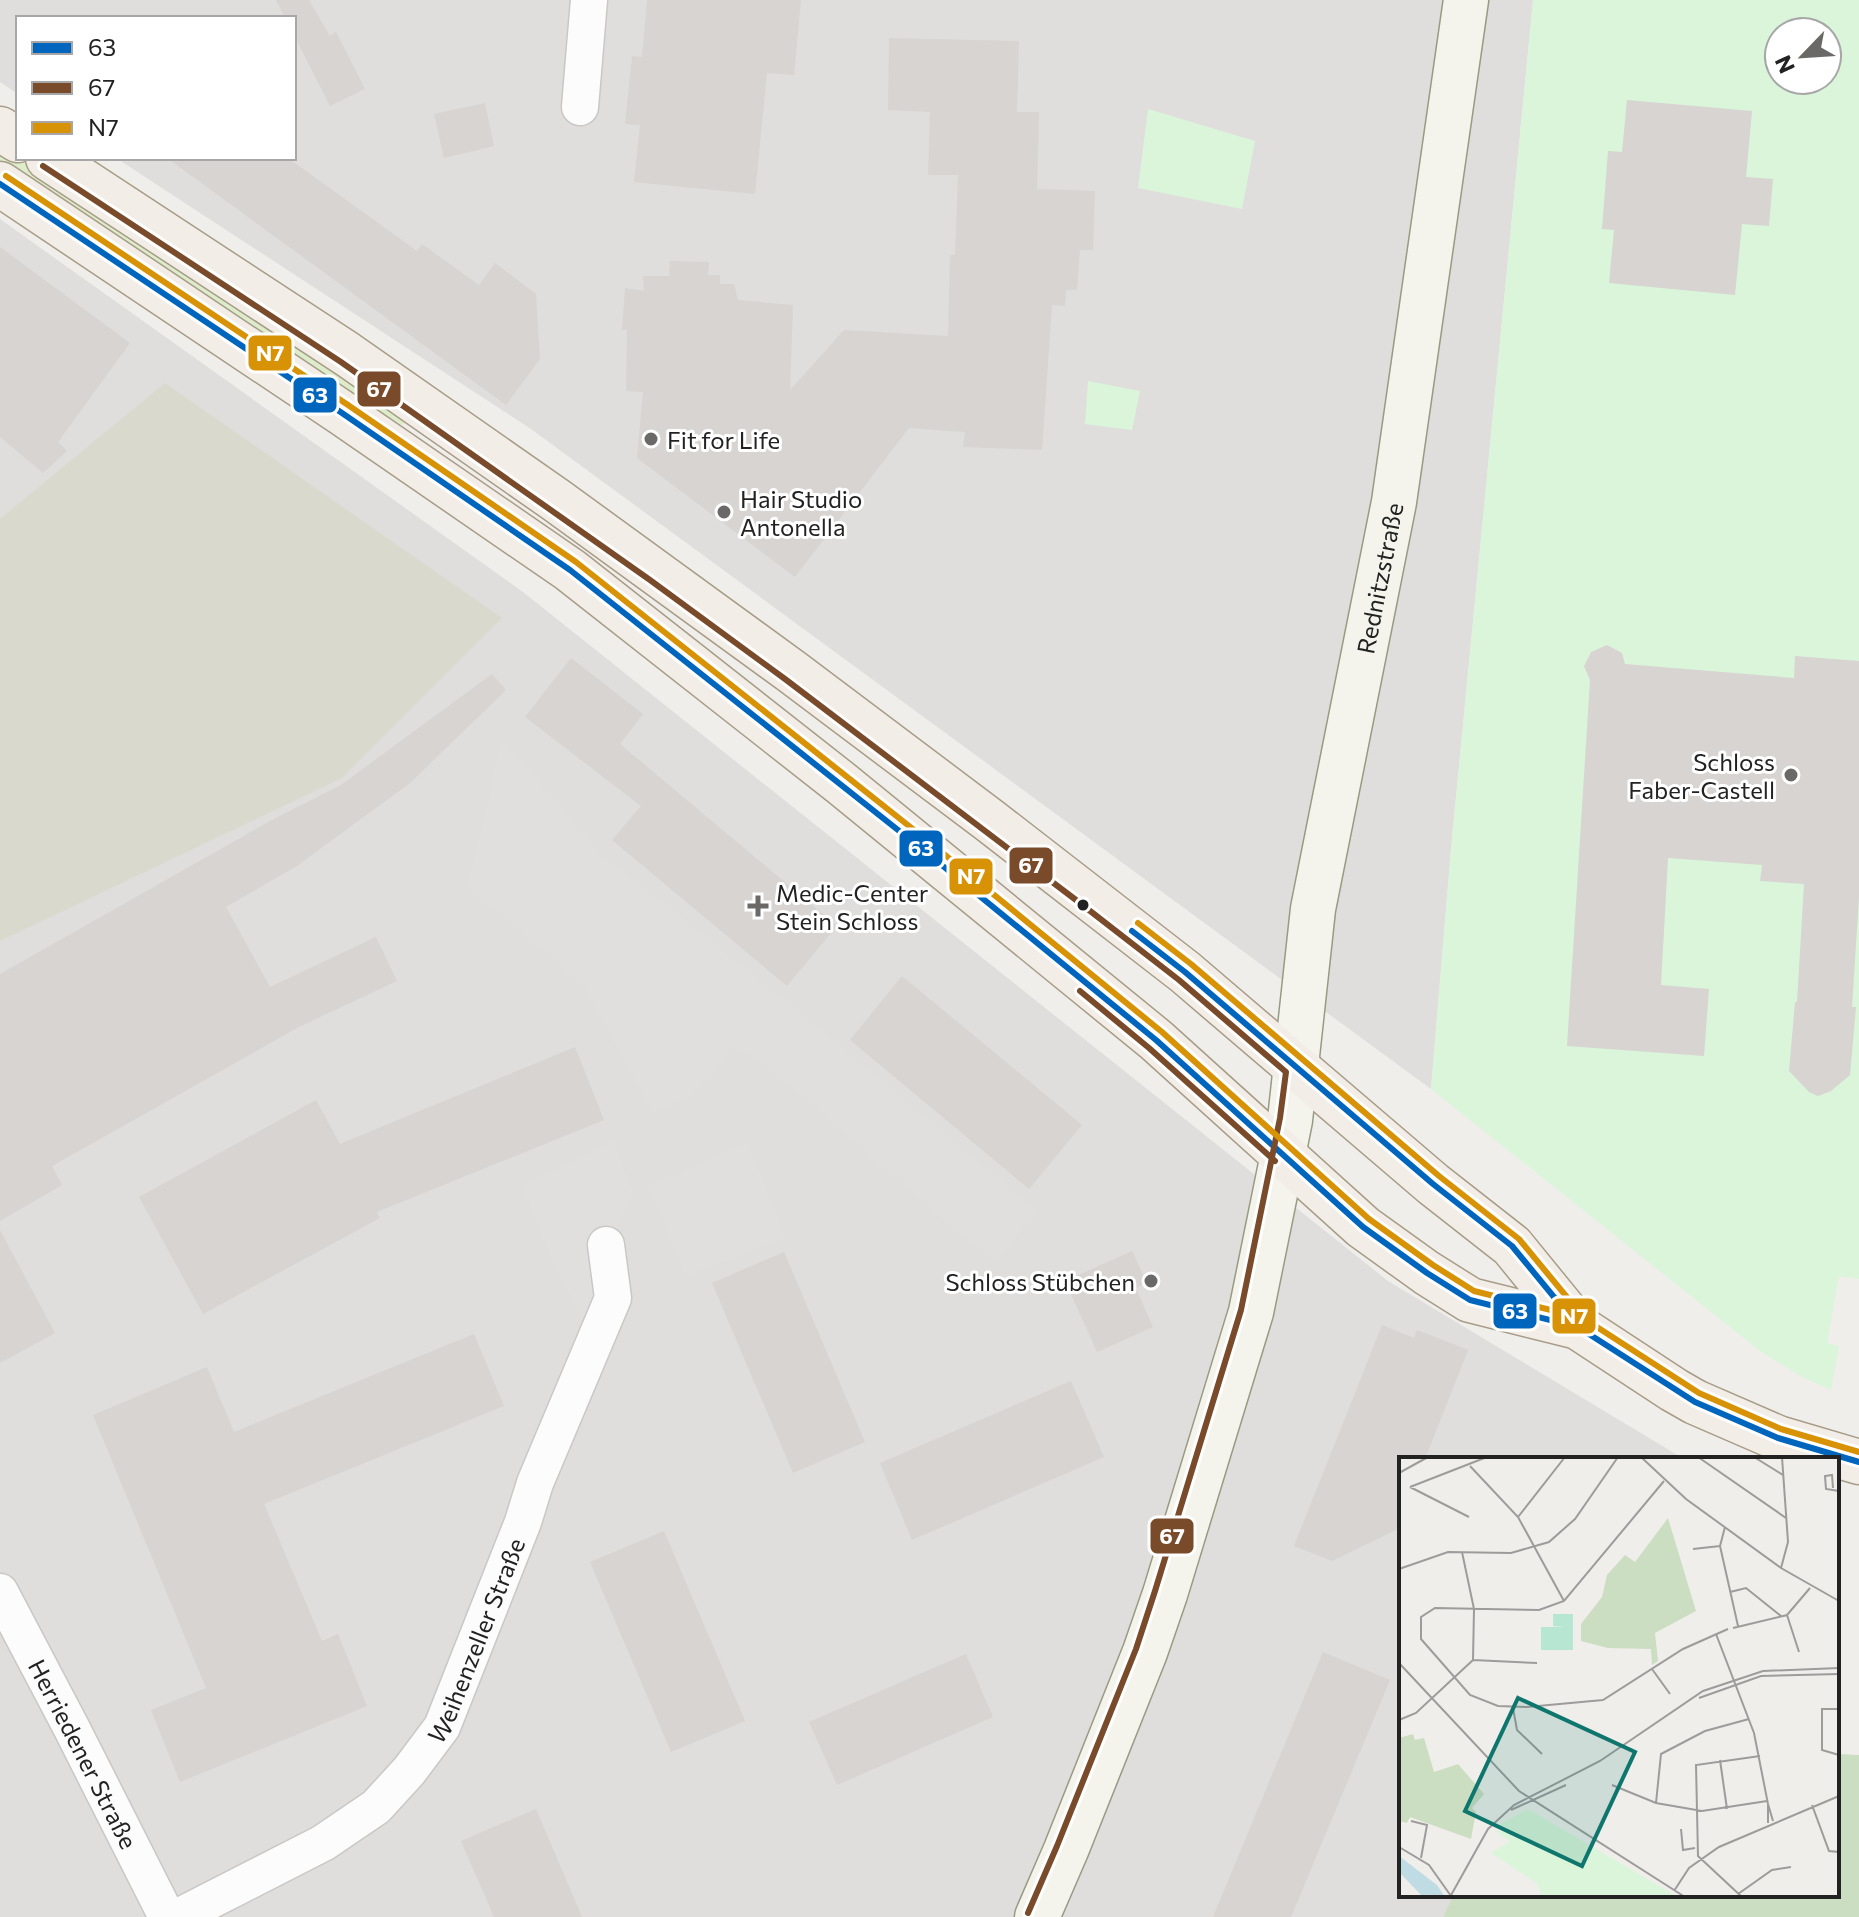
<svg xmlns="http://www.w3.org/2000/svg" width="1859" height="1917" viewBox="0 0 1859 1917" font-family="Commissioner,sans-serif">
<style>
.residential{fill:#dfdedc}
.construction{fill:#d9d9cd}
.grass{fill:#ddeccb}
.forest{fill:#cbdec1}
.park{fill:#daf5da;fill-rule:evenodd}
.parking{fill:#e0dfde}
.building{fill:#d7d4d2}
.lines{fill:none;stroke-linecap:round;stroke-linejoin:round}
.minor-casing{stroke:#c9c8c7;stroke-width:39}
.secondary-casing{stroke:#999a82;stroke-width:47}
.primary-casing{stroke:#a79c86;stroke-width:47}
.minor{stroke:#fdfcfc;stroke-width:36}
.secondary{stroke:#f4f4ed;stroke-width:44}
.primary{stroke:#f3ede7;stroke-width:44}
.bus-1-casing{stroke:#fff;stroke-width:12}
.bus-2-casing{stroke:#fff;stroke-width:12}
.bus-3-casing{stroke:#fff;stroke-width:12}
.bus-1{stroke:#0065bd;stroke-width:6}
.bus-2{stroke:#7a4b2a;stroke-width:6}
.bus-3{stroke:#d79205;stroke-width:6}
.poi-dot{fill:#6a6968;stroke:#fff;stroke-width:3}
.bus-dot{fill:#222;stroke:#fff;stroke-width:3}
.labels{text-anchor:middle;dominant-baseline:central;stroke-width:6;stroke-linejoin:round;paint-order:stroke}
.poi-label{font-size:24px;fill:#222;stroke:#fff;text-anchor:start}
.street-label{font-size:24px;fill:#222;stroke:#fff}
.inset-road{fill:none;stroke:#9e9c9b;stroke-width:2}
.view{fill:#0f766e;fill-opacity:0.15;stroke:#0f766e;stroke-width:4}
.inset-edge{fill:none;stroke:#222;stroke-width:4}
.line-badge{stroke:#fff;stroke-width:3}
.badge-label{font-size:22px;text-anchor:middle;font-weight:bold;fill:#fff}
</style>
<rect width="100%" height="100%" fill="#f0eeeb"/>
<path class="residential" d="M 0,0 L 1533,0 L 1451,849 L 1431,1089 L 531,429 L 116,158 L 294,158 L 294,18 L 18,18 L 18,94 L 0,82 Z
M 0,219 L 523,592 L 1388,1281 L 1684,1459 L 1401,1459 L 1401,1895 L 1453,1895 L 1443,1917 L 0,1917 Z"/>
<path class="construction" d="M 165,383 L 502,618 L 342,778 L 0,941 L 0,519 Z"/>
<path class="grass" d="M 0,148 L 35,170 L 409,419 L 402,425 L 358,398 L 193,286 L 0,164 Z"/>
<path class="forest" d="M 1837,1754 L 1859,1755 L 1859,1917 L 1443,1917 L 1453,1895 L 1837,1895 Z"/>
<path class="park" d="M 1533,0 L 1859,0 L 1859,1279 L 1839,1276 L 1827,1343 L 1839,1346 L 1831,1390 L 1802,1377 L 1760,1351 L 1431,1089 L 1451,849 ZM 1779,32 L 1827,32 L 1827,80 L 1779,80 Z
M 1148,109 L 1255,141 L 1242,209 L 1138,188 Z
M 1088,381 L 1140,391 L 1132,430 L 1085,424 Z"/>
<path class="parking" d="M 502,740 L 599,852 L 799,1011 L 1037,1211 L 994,1263 L 760,1060 L 735,1047 L 691,1097 L 652,1112 L 584,985 L 468,888 Z
M 612,1141 L 634,1194 L 606,1245 L 613,1298 L 582,1319 L 554,1264 L 522,1187 Z
M 748,1143 L 785,1238 L 685,1276 L 649,1186 Z"/>
<path class="building" d="M 276,0 L 309,0 L 330,36 L 336,32 L 365,89 L 330,106 L 294,35 L 294,18 L 285,18 Z
M 647,0 L 801,0 L 794,75 L 767,73 L 755,194 L 634,182 L 640,125 L 625,124 L 632,56 L 642,57 Z
M 889,38 L 1019,41 L 1017,112 L 1039,112 L 1037,189 L 1095,191 L 1093,250 L 1080,250 L 1077,290 L 1066,290 L 1065,306 L 1052,305 L 1042,450 L 963,447 L 965,432 L 909,428 L 795,577 L 637,458 L 643,392 L 626,391 L 627,330 L 622,330 L 625,288 L 644,291 L 643,276 L 669,276 L 670,261 L 709,262 L 708,275 L 720,275 L 720,284 L 734,284 L 738,300 L 793,305 L 790,390 L 844,330 L 948,336 L 950,255 L 955,255 L 958,175 L 928,175 L 930,112 L 888,110 Z
M 1627,100 L 1752,111 L 1746,177 L 1773,179 L 1769,226 L 1742,224 L 1735,295 L 1609,283 L 1614,230 L 1602,229 L 1608,151 L 1622,152 Z
M 485,103 L 494,146 L 444,158 L 434,114 Z
M 167,158 L 288,158 L 417,251 L 422,244 L 479,285 L 495,263 L 536,294 L 540,359 L 506,405 Z
M 0,247 L 130,343 L 58,442 L 67,451 L 43,473 L 0,437 Z
M 1607,645 L 1622,653 L 1625,664 L 1794,678 L 1795,656 L 1859,661 L 1859,897 L 1852,1007 L 1856,1007 L 1850,1075 L 1831,1091 L 1818,1096 L 1809,1092 L 1789,1071 L 1795,1002 L 1797,1002 L 1804,884 L 1760,881 L 1762,865 L 1668,858 L 1661,985 L 1709,989 L 1704,1056 L 1567,1046 L 1590,680 L 1584,666 L 1591,652 Z
M 571,658 L 643,714 L 620,744 L 837,926 L 787,986 L 612,840 L 641,806 L 525,717 Z
M 492,674 L 506,690 L 410,783 L 297,866 L 226,907 L 270,987 L 376,937 L 397,981 L 299,1027 L 52,1166 L 62,1185 L 0,1221 L 0,974 L 270,821 L 341,785 Z
M 902,976 L 1082,1125 L 1029,1189 L 850,1040 Z
M 575,1047 L 604,1120 L 377,1212 L 380,1218 L 203,1314 L 139,1197 L 316,1100 L 340,1144 Z
M 0,1230 L 55,1333 L 0,1363 Z
M 1132,1251 L 1147,1283 L 1136,1288 L 1153,1327 L 1097,1352 L 1065,1281 Z
M 784,1252 L 865,1442 L 793,1473 L 712,1283 Z
M 1382,1325 L 1414,1338 L 1417,1330 L 1468,1350 L 1425,1459 L 1401,1459 L 1401,1518 L 1396,1530 L 1332,1561 L 1294,1546 Z
M 474,1334 L 504,1406 L 264,1504 L 322,1641 L 338,1634 L 367,1706 L 180,1782 L 151,1710 L 206,1688 L 93,1415 L 207,1367 L 234,1432 Z
M 1071,1381 L 1104,1457 L 912,1540 L 880,1463 Z
M 664,1531 L 745,1721 L 671,1752 L 590,1562 Z
M 1323,1652 L 1390,1680 L 1291,1917 L 1213,1917 Z
M 966,1654 L 993,1717 L 837,1785 L 809,1722 Z
M 536,1809 L 582,1917 L 494,1917 L 461,1841 Z"/>
<g class="lines">
<g class="minor-casing">
<g id="minor">
<path d="M 580,107 L 589,0"/>
<path id="s1" d="M 0,1592 L 72,1729 L 167,1917"/>
<path id="s2" d="M 178,1917 L 323,1843 L 376,1807 L 409,1771 L 442,1727 L 523,1522 L 535,1483 L 613,1298 L 606,1245"/>
</g>
</g>
<g class="secondary-casing">
<g id="secondary">
<path id="s3" d="M 1037,1917 L 1066,1850 L 1145,1652 L 1165,1594 L 1251,1312 L 1290,1120 L 1313,909 L 1394,502 L 1466,0"/>
</g>
</g>
<g class="primary-casing">
<path id="primary" d="M 0,129 L 18,140
M 48,158 L 347,354 L 556,500 L 791,671 L 989,820 L 1185,972 L 1433,1184 L 1512,1246 L 1578,1327 L 1674,1390 L 1695,1402 L 1778,1438 L 1859,1462
M 0,184 L 342,413 L 570,570 L 841,783 L 1156,1040 L 1363,1227 L 1427,1273 L 1470,1300 L 1578,1327"/>
</g>
<use href="#minor" class="minor"/>
<use href="#secondary" class="secondary"/>
<use href="#primary" class="primary"/>
<g class="bus-1-casing">
<path id="bus-1" d="M 0,184 L 342,413 L 570,570 L 927,853 L 1156,1040 L 1363,1227 L 1427,1273 L 1470,1300 L 1578,1327 L 1695,1402 L 1778,1438 L 1859,1462
M 1132,931 L 1185,972 L 1433,1184 L 1512,1246 L 1577,1325"/>
</g>
<g class="bus-2-casing">
<path id="bus-2" d="M 43,166 L 341,362 L 650,580 L 785,679 L 1076,900 L 1179,980 L 1286,1072 L 1280,1118 L 1241,1310 L 1155,1591 L 1136,1649 L 1057,1846 L 1028,1913
M 1080,991 L 1149,1048 L 1275,1161"/>
</g>
<g class="bus-3-casing">
<path id="bus-3" d="M 6,176 L 348,405 L 576,562 L 933,845 L 1162,1032 L 1369,1219 L 1433,1265 L 1474,1291 L 1583,1318 L 1699,1393 L 1781,1429 L 1859,1452
M 1138,923 L 1191,964 L 1439,1176 L 1519,1239 L 1585,1319"/>
</g>
<use href="#bus-1" class="bus-1"/>
<use href="#bus-2" class="bus-2"/>
<use href="#bus-3" class="bus-3"/>
</g>
<g class="poi-dot">
<circle cx="651" cy="439" r="8"/>
<circle cx="724" cy="512" r="8"/>
<circle cx="1791" cy="775" r="8"/>
<path d="M754 894h8v8h8v8h-8v8h-8v-8h-8v-8h8z"/>
<circle cx="1151" cy="1281" r="8"/>
</g>
<circle class="bus-dot" cx="1083" cy="905" r="7"/>
<g class="labels">
<g class="poi-label">
<text x="667" y="439">Fit for Life</text>
<text x="740" y="498">Hair Studio<tspan x="740" dy="28">Antonella</tspan></text>
<text x="1775" y="761" text-anchor="end">Schloss<tspan x="1775" dy="28">Faber-Castell</tspan></text>
<text x="776" y="892">Medic-Center<tspan x="776" dy="28">Stein Schloss</tspan></text>
<text x="1135" y="1281" text-anchor="end">Schloss Stübchen</text>
</g>
<g class="street-label">
<text stroke="none"><textPath href="#s3" startOffset="1388">Rednitzstraße</textPath></text>
<text stroke="none"><textPath href="#s2" startOffset="424">Weihenzeller Straße</textPath></text>
<text stroke="none"><textPath href="#s1" startOffset="182">Herriedener Straße</textPath></text>
</g>
</g>
<g transform="translate(1399 1457)">
<rect width="440" height="440" fill="#f0eeeb"/>
<path d="M 269,61 L 297,154 L 256,176 L 259,204 L 253,208 L 252,192 L 209,191 L 182,184 L 182,167 L 203,140 L 208,118 L 226,98 L 236,105 ZM 14,277 L 16,283 L 25,281 L 35,315 L 59,307 L 85,337 L 73,351 L 77,355 L 72,382 L 11,360 L 8,366 L 0,364 L 0,281 Z" fill="#cbdec1"/>
<path d="M 129,352 L 279,440 L 142,440 L 139,427 L 92,396 L 111,384 L 94,373 L 104,375 L 99,368 Z" fill="#daf5da"/>
<path d="M 154,157 L 174,157 L 174,193 L 142,193 L 142,170 L 166,170 L 154,169 Z" fill="#b7e6d2"/>
<path d="M 0,399 L 38,428 L 46,440 L 24,440 L 0,415 Z" fill="#bfdbe3"/>
<path class="inset-road" d="M 242,0 L 287,42 L 382,111 L 440,144M 299,0 L 387,61M 355,0 L 384,18M 71,9 L 119,60 L 165,144M 0,16 L 29,0M 265,24 L 165,144 L 140,153 L 36,151 L 22,160 L 22,182 L 71,238 L 99,249 L 128,250 L 204,243 L 284,192 L 329,172M 11,30 L 88,0M 11,30 L 70,60M 434,31 L 433,18 L 426,19 L 427,32 L 440,34M 119,60 L 166,0M 326,70 L 321,89 L 339,169M 294,92 L 321,89M 382,111 L 389,85 L 383,0M 0,112 L 49,95 L 112,96 L 150,85 L 176,62 L 219,0M 331,135 L 347,131 L 382,159M 388,158 L 400,195M 334,171 L 388,158 L 411,131M 317,177 L 355,276 L 369,347M 74,203 L 138,206M 0,206 L 120,334 L 286,440M 253,212 L 271,237M 300,241 L 362,219 L 440,217M 114,251 L 118,273 L 143,297M 440,252 L 423,252 L 423,293 L 440,298M 0,263 L 17,256 L 74,203 L 75,152 L 63,95M 321,303 L 328,352M 213,328 L 257,346 L 303,354 L 368,344M 257,346 L 262,297 L 306,274 L 350,262M 413,348 L 430,394 L 440,395M 112,353 L 167,328M 12,364 L 28,368 L 22,401M 369,366 L 369,347 L 374,364M 282,372 L 284,393 L 296,391M 0,390 L 30,408 L 52,439M 275,434 L 290,411 L 320,390 L 440,339M 339,437 L 373,413 L 392,410M 51,440 L 89,372 L 115,348 L 201,304 L 304,234 L 364,214 L 440,211M 343,440 L 299,399 L 297,308 L 361,299"/>
<path class="view" d="M 119,241 L 236,295 L 183,409 L 66,354 Z"/>
<rect width="440" height="440" class="inset-edge"/>
</g>
<g class="line-badge">
<rect x="247" y="334" width="46" height="38" rx="8" fill="#d79205"/>
<rect x="356" y="370" width="46" height="38" rx="8" fill="#7a4b2a"/>
<rect x="292" y="376" width="46" height="38" rx="8" fill="#0065bd"/>
<rect x="898" y="829" width="46" height="39" rx="8" fill="#0065bd"/>
<rect x="1008" y="846" width="46" height="39" rx="8" fill="#7a4b2a"/>
<rect x="948" y="857" width="46" height="39" rx="8" fill="#d79205"/>
<rect x="1492" y="1292" width="46" height="38" rx="8" fill="#0065bd"/>
<rect x="1551" y="1297" width="46" height="38" rx="8" fill="#d79205"/>
<rect x="1149" y="1517" width="46" height="38" rx="8" fill="#7a4b2a"/>
</g>
<g class="badge-label">
<text x="270" y="361">N7</text>
<text x="379" y="397">67</text>
<text x="315" y="403">63</text>
<text x="921" y="856">63</text>
<text x="1031" y="873">67</text>
<text x="971" y="884">N7</text>
<text x="1515" y="1319">63</text>
<text x="1574" y="1324">N7</text>
<text x="1172" y="1544">67</text>
</g>
<rect x="16" y="16" width="280" height="144" fill="#ffffff" stroke="#a7a7a7" stroke-width="2"/>
<rect x="32" y="42" width="40" height="12" fill="#0065bd" stroke="#a7a7a7" stroke-width="2"/>
<text x="88" y="56" font-size="24" fill="#222222">63</text>
<rect x="32" y="82" width="40" height="12" fill="#7a4b2a" stroke="#a7a7a7" stroke-width="2"/>
<text x="88" y="96" font-size="24" fill="#222222">67</text>
<rect x="32" y="122" width="40" height="12" fill="#d79205" stroke="#a7a7a7" stroke-width="2"/>
<text x="88" y="136" font-size="24" fill="#222222">N7</text>
<g transform="translate(1803 56) rotate(245)"><circle r="38" fill="#ffffff" stroke="#a7a7a7" stroke-width="2"/>
<path d="M0-6L14 30L0 20L-14 30Z" fill="#6a6968"/>
<text y="-12" font-size="22" font-weight="bold" text-anchor="middle" fill="#222222">N</text>
</g>
</svg>
